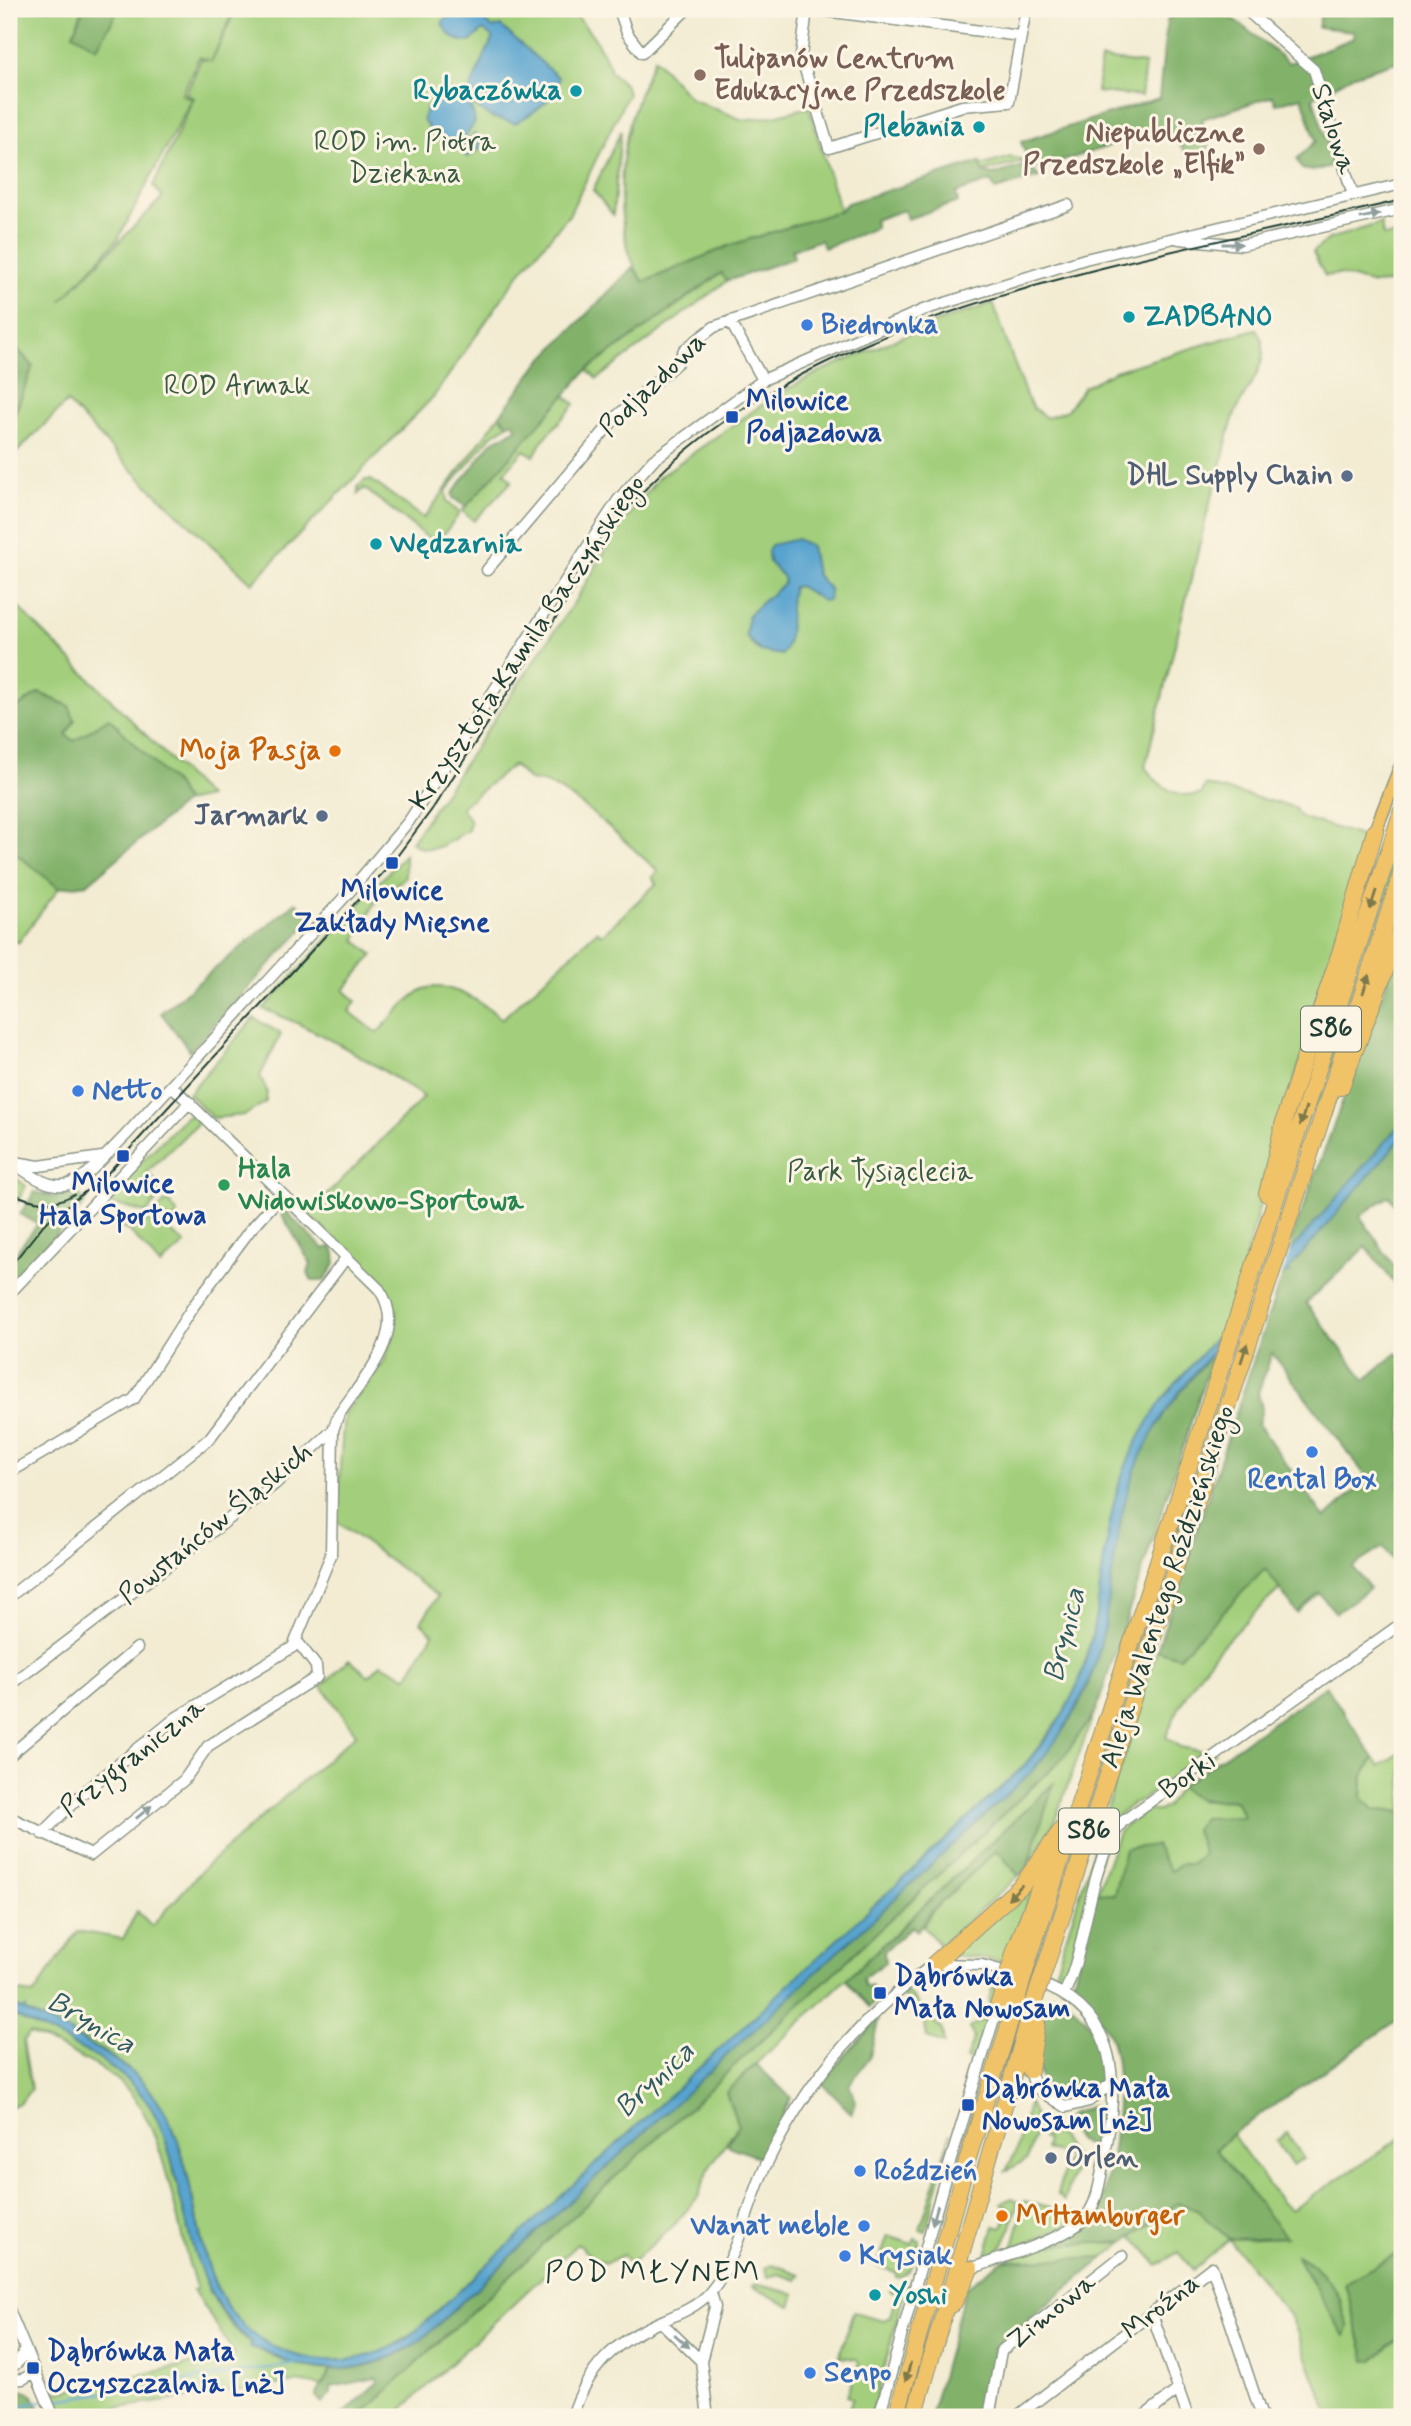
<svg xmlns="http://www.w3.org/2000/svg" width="1411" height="2426" viewBox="0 0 1411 2426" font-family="Mynerve,sans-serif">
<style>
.green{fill:#a3cf7b;stroke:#618658;stroke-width:2;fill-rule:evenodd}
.forest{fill:#82b26b;stroke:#507850;stroke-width:2;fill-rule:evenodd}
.water{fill:#56a3cf;stroke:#3a7082;stroke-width:2}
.pier{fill:#f3ecd3}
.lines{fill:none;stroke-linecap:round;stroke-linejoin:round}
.stream{stroke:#56a3cf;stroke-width:2.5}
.minor-casing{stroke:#899484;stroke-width:13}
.major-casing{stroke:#899484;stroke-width:15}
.highway-casing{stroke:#899484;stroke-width:18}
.minor{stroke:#fff;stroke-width:10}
.major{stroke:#f1c369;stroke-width:12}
.highway{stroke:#f1c369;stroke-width:16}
.tram{stroke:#1f3d34;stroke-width:2}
.highway-bridge-casing{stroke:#899484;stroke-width:18;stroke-linecap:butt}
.highway-bridge{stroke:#f1c369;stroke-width:16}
.oneway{fill:#8f9e9a}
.oneway2{fill:#7d794c}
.education-dot{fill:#8d6e63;stroke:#fcf5e5;stroke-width:2.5}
.culture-dot{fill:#0f9aa8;stroke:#fcf5e5;stroke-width:2.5}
.shop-dot{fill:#3f7fe0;stroke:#fcf5e5;stroke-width:2.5}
.transit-dot{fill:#1a4fb4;stroke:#fcf5e5;stroke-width:2.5}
.service-dot{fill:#5c6f8a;stroke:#fcf5e5;stroke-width:2.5}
.food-dot{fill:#e8710a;stroke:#fcf5e5;stroke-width:2.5}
.leisure-dot{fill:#2e9e5b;stroke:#fcf5e5;stroke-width:2.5}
.labels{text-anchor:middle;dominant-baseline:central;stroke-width:6;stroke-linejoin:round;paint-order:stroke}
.shield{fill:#fcf5e5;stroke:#617469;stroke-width:2}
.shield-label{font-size:26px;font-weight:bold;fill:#1f3d34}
.education-label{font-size:28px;font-weight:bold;fill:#785e54;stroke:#fcf5e5;text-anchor:start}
.culture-label{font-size:28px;font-weight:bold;fill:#0d838f;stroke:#fcf5e5;text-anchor:start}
.street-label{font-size:28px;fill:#1f3d34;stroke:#fcf5e5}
.park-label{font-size:28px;fill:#395a42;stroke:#fcf5e5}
.shop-label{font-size:28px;font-weight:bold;fill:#366cbe;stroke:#fcf5e5;text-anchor:start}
.transit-label{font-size:28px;font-weight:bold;fill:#164399;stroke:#fcf5e5;text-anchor:start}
.service-label{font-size:28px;font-weight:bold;fill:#4e5e75;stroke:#fcf5e5;text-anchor:end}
.food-label{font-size:28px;font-weight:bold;fill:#c56008;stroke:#fcf5e5;text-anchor:end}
.leisure-label{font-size:28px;font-weight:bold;fill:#27864d;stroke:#fcf5e5;text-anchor:start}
.water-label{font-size:30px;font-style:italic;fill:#305c62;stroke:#fcf5e5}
.neighbourhood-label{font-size:30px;letter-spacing:2px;fill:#1f3d34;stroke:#fcf5e5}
</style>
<rect width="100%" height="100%" fill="#fcf5e5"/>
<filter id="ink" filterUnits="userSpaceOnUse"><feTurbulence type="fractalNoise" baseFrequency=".0143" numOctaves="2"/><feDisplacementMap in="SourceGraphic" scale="14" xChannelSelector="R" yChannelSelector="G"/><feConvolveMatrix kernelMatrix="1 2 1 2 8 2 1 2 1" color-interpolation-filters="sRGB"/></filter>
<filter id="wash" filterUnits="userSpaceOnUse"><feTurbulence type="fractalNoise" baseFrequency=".00686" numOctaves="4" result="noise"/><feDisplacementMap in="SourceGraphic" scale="28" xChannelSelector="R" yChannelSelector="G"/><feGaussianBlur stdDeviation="1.57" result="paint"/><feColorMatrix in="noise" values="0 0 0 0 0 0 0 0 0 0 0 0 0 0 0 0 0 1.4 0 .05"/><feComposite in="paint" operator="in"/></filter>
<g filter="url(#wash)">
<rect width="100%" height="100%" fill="#f3ecd3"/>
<path class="green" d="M9,9H234L211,62L236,9H571L594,37L610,67V71L626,86L628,94L569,215L519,274L434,396L252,583L142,480L67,402L9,460V429L33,366L16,348H9ZM199,57L209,60L201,59L186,94L194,98L153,186L163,197L61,301L118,239L192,99L182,95Z
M654,58L691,99L743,120L774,116L809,107L840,211L731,245L644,282C616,244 618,181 627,135C632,109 644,83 654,58Z
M1101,59L1145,64L1141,96L1097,92Z
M621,131L613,215L593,190Z
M1011,157L1026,161L983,172L981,166Z
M1381,223L1383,236L1402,235V282L1373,284L1339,274L1325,276L1313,252L1329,239Z
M722,273L727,281L597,379L587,370Z
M993,303L1026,396L1033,408L1047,418L1067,410L1084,387L1115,371L1256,329C1262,338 1264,344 1263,354C1260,375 1246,390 1237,409C1224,437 1224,469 1211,498L1145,767C1158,786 1177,799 1202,794L1205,785L1294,807L1300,817L1364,837L1338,945L1286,1106L1238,1287L1221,1331L1165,1396L1133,1449L1113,1509L1095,1625L1080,1680L1061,1717L1023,1767L421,2328C388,2353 350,2367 307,2358C171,2328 217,2182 157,2099C121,2050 60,2029 9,2003V1989L33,1995L78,1931L123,1939L137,1911L152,1926L204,1868L356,1734L322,1686L349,1659L369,1676L381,1664L407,1677L433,1634L421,1622L438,1596L336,1521L344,1414L383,1364L392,1338L396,1311L382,1286L308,1214L424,1097C374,1063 320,1030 263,1009L405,854V877L375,903L355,940L373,955L344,990L356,1001L349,1011L377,1033C387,1023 412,993 424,989C449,980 485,1004 502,1019L597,931L602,935L656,884L652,877L658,871C634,851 560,775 530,781L513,765L461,807L470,821L468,830C448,842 432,858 411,842L577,598L617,531L659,477L773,397L819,372L937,322ZM797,539L811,547L816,574L830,590L823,601L799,586L793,587L788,603V640L777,654L755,648L746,637C745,611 763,601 782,587C788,574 775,571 769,562L768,550L774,545Z
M564,395L575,404L542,441L534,456L524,450L504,473L512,481L474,521L462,511Z
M500,415L509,424L491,436L446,491L447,502L460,513L436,544L364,488L358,494V487L365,480H371L424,518Z
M9,598L208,797L185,802L177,786L74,741L66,736L69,706L39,693L9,713Z
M1402,830V851L1318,1108L1313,1106Z
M9,848L59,888L18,943L9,936Z
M254,1018L281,1034L260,1076L267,1091L266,1102L245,1115L213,1118L188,1094Z
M191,1115L199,1122L147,1172L165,1191L146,1213L110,1203L106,1198L185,1117Z
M9,1173L26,1186L13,1210L9,1208Z
M165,1202L170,1203L177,1213L175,1221L154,1214Z
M135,1217L166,1228L185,1244L160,1265L130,1231L122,1228Z
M1189,1485L1193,1487L1134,1670L1130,1669Z
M1265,1568L1280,1589C1229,1635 1191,1672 1166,1737L1180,1747L1214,1753L1120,1813L1104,1843L1065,1980L1061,1982L1053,1979L1157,1650L1180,1656Z
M1094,1713L1054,1823L1027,1868L1053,1784L726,2092L738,2126L709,2168L698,2197L672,2227L630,2264L623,2255L606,2263L593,2258L577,2244L394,2417H359L1062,1759Z
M1402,1752V1812L1375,1810L1362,1798L1363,1776L1374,1758L1380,1766Z
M1180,1786L1201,1801L1236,1800L1244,1818L1195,1830L1203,1853L1193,1864L1170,1871L1125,1850L1114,1895L1097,1892L1119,1832L1144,1811H1159L1168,1805Z
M997,1850L1019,1876L940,1945L923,1926L932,1911Z
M1040,1871L1005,1961L952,1955Z
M956,1972L993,1977C1003,2002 982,2038 975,2062L966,2059L974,2037L969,2028L986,2018L992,1986L964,1979L934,1978L925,1985L927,1990L921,1982L931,1975Z
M907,1992L942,2030L944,2044L927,2038L925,2024L901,1994Z
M9,2013C55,2038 116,2058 147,2102C163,2124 169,2150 175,2177C200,2271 212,2362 331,2370L321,2386L297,2382L84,2413V2417H63L47,2385L50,2377L57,2392L235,2355L193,2290L197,2289C174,2230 168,2117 115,2078C91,2060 58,2047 30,2033L23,2041L31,2089L21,2102L9,2108Z
M1029,2103L1038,2123L1027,2159L1006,2171L1016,2151Z
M951,2132L926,2231L920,2229Z
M1049,2133L1060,2136L1077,2162L1064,2201L1057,2194L1068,2156L1045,2149L1047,2140L1042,2138Z
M1287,2133L1303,2158L1292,2165L1276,2141Z
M1232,2134L1281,2202L1291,2210L1402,2137V2251L1345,2283L1366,2361L1373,2360L1402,2335V2417H1330L1292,2319L1229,2239L1193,2270L1178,2252L1158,2265L1132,2235L1159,2219L1178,2203L1198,2210L1229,2239L1285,2237L1216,2150ZM1297,2256C1312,2261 1335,2284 1340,2300C1342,2310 1344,2317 1349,2327L1311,2282Z
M1012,2198L1018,2201C1012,2223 1009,2250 985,2259L994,2226L1002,2228L1009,2209L1001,2203Z
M1025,2201L1079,2214L1065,2227L1012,2249Z
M888,2236L912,2244L915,2238L920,2240C916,2255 914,2276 896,2277L895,2272L877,2266Z
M1124,2242L1105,2257L1002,2261L1040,2245Z
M771,2264L800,2274L797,2280L779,2274L767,2277L765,2268Z
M907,2282L871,2417H846L853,2398L847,2396L859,2363L857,2359L839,2357L853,2312L884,2320L890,2317L896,2294L890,2291Z
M755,2284L795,2294L791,2306C777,2300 765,2293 752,2286Z"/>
<path class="forest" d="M83,9H119L97,48L73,34Z
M1178,9H1221L1289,63L1354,38L1353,31L1318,27L1322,9H1402V60L1354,75L1313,98L1334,165L1313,171L1302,169L1297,159L1316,141L1302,97L1276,104L1273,96L1202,119L1211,156L1206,160H1191L1172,135L1158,130L1044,167L1043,172C1030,163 1026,156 1021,142L1159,98L1167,20Z
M980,162L983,172L993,175L1027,165L1039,177L995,190L991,181L956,193L958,202L907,219L904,210L874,220L876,228L824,248L820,240L792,250L794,258L727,281L721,273L587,370L466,507L453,498L452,494L492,442L517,429L514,423H506L500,415L540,362L633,267L644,282L731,245L840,211L847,203Z
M9,348H16L33,366L9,429Z
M39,693L69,706L75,720L66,735L74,741L109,718L177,786L185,802L87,884L59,888L9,848V713Z
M296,902L312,919L190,1051L161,1013Z
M1402,941V1122L1289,1253L1292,1238Z
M1402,1137V1215L1389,1196L1360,1216L1402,1278V1293L1366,1247L1306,1303L1365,1380L1397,1353L1402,1358V1479L1398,1483L1402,1489V1572L1383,1547L1352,1567L1370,1588L1336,1613L1319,1593L1297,1613L1265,1569L1179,1657L1157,1650L1281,1278ZM1272,1353L1368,1479L1325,1518L1258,1424L1262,1409L1258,1393Z
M75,1190L86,1203L9,1285V1261L38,1224L20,1214L35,1192L54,1197Z
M286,1203L291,1208L288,1214L324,1249L332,1246C340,1261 333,1269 323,1281H312L308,1273L311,1264L278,1208V1205Z
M1214,1352L1096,1711L1062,1759L359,2417H340L379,2382L376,2378L331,2387V2394L322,2403L316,2396L331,2370C368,2369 400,2358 427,2335L1038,1763C1058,1737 1077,1713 1089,1682C1112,1621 1109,1554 1127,1492C1142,1439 1177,1393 1214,1352Z
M1326,1686L1374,1758L1363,1776L1362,1798L1375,1810L1402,1812V2017L1232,2134L1216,2149L1286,2237L1229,2239L1198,2210L1178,2203L1124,2242L1040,2245C1058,2237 1085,2230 1095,2213C1115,2178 1126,2071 1109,2034C1101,2018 1083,2003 1071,1990L1097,1892L1114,1895L1125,1849L1155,1845L1170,1871L1181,1864H1193L1203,1853L1195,1830L1203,1818L1244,1817L1236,1800C1212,1800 1196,1804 1180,1786Z
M1054,1783L1027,1868L1019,1876L997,1850L932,1911L917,1931L912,1926L884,1951L885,1962L863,1978L865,1987L872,1986L873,2003L869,2007L846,1980Z
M1050,1995L1062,2003L1065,2000C1187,2098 986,2163 1050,1995Z
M879,2018L870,2056L849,2085L856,2101L852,2114L821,2082Z
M756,2064L791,2098L761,2159L727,2145L738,2126L726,2092Z
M1092,2106L1099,2109C1108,2121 1103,2138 1092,2147L1079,2141L1063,2122L1070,2114Z
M1402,2251V2335L1373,2360L1366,2361L1345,2283Z
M1296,2255C1311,2261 1335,2283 1340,2300C1343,2310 1344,2317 1349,2327L1344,2336Z
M1105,2257L995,2347L983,2417H930L966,2287L1002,2261Z
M9,2385L32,2394L44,2417H9Z"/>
<path class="water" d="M471,9L493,28L501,26L559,78C557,99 532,114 515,123L491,117L470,103V89L493,37L483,30L470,42C455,41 449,37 442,23L452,10Z
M450,91C464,97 473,106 475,122L461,144L463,147L474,134L479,138L480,149L467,157L457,145L437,139L423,120C424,107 437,93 450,91Z
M797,539L811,547L816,574L830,590L829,600L823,601L799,586L793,587C786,610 795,634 782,655L760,651L746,636L748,615L784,583L783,577L769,562L768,551L771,545Z
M1402,1122V1137L1288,1270L1290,1273L1286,1272C1231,1333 1165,1393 1135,1470C1114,1524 1114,1582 1102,1638C1091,1690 1065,1734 1030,1773L422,2339C381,2368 334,2378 286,2361C274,2357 263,2348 250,2348L252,2343C197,2299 189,2231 173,2166C166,2140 159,2115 141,2094C109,2056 52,2036 9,2013V2003L23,2010L26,2008V2012L71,2032V2035C107,2054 140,2071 162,2107C213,2190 176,2321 299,2356C337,2366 374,2358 407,2339L1023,1767C1046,1740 1068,1712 1080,1678C1102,1617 1100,1552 1117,1490C1127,1456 1145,1425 1165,1396Z"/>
<path class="pier" d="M1292,1244L1278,1287L1211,1360L1224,1323Z"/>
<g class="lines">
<path class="stream" d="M50,2401L296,2364
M9,2408L43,2401"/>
</g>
</g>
<g filter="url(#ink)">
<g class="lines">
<g class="minor-casing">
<path id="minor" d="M619,9L627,33L642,53L687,9
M807,9L801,56L829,148L962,106L1009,102L1026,9
M809,9L1020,36
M1245,9L1314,70L1353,195
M1179,239L1242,245L1402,209
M730,321L763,380
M487,570L618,415L678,362L684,350L714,327L1068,205
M9,1159C68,1207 78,1183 125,1136L350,891L409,821L618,500L653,460L763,380L923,310L1085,259L1402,184
M15,1162L39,1166L102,1157
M9,1294L190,1102
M9,1473L134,1399L192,1308L250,1230L281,1196
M9,1597L209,1439L346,1258
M9,1686L275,1484L333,1430L338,1416C362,1379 410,1333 379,1289L172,1086
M9,1756L137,1648
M9,1817L91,1855L184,1780L208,1746L317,1677L316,1666L297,1641
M42,1834L83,1793L177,1717L293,1647L331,1555L333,1430
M1064,1994C1090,1940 1085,1870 1123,1821L1402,1623
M1030,2070L1035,2087L1066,2107L1089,2101L1113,2082
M970,2269C997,2259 1065,2239 1083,2220C1098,2205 1100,2180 1104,2160C1119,2083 1122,2012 1036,1982
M9,2310L54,2417
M1152,2314L1188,2417
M661,2322L701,2361
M9,2370L19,2361L25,2349
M9,2380L23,2379L35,2372
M572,2417C587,2368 615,2341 662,2321C679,2314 699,2306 711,2291C738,2259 748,2203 766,2165C805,2083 860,2017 934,1964L982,1965L1014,1974
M708,2417L701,2361L715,2307L711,2292
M879,2417L944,2182L997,2009
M989,2417L1001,2351L1122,2256
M1016,2417L1212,2267L1262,2417
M1143,2417L1179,2389"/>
</g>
<g class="major-casing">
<path id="major" d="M1375,831L1402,763"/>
</g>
<g class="highway-casing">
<path id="highway" d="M1341,1087L1402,926
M1267,1194L1286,1113L1341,950L1375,831
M1015,1951L1051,1858
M1030,1955L1402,811
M1048,1959L1402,872
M934,1964L1022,1885L1065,1825
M997,2009L1002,1995
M1030,2070L1037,2021
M953,2304L970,2269
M896,2417L965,2168L1017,1999
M914,2417L1033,2005"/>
</g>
<use href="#minor" class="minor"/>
<use href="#major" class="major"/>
<use href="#highway" class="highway"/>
<path class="tram" d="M9,1192C31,1202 52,1208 74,1194
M9,1268L44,1224L105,1176L392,863L433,808L620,519C779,309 1160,258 1402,200"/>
<g class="highway-bridge-casing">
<path id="highway-bridge" d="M1002,1995L1015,1951
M1017,1999L1030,1955
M1033,2005L1048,1959"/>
</g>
<use href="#highway-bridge" class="highway-bridge"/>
</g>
<defs><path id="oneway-solid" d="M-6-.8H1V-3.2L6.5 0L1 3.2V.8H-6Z" transform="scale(1.75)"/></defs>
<g class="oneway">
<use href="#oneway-solid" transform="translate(1370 216) rotate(-12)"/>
<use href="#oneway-solid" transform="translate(1232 244)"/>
<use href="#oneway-solid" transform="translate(144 1812) rotate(-39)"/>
<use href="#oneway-solid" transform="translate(935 2215) rotate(106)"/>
<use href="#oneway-solid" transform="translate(682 2341) rotate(42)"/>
</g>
<g class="oneway2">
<use href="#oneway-solid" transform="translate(1373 900) rotate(108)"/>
<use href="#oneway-solid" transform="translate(1366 984) rotate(-72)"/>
<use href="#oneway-solid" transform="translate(1303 1116) rotate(108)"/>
<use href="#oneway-solid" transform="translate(1244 1353) rotate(-72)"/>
<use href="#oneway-solid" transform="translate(1015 1892) rotate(135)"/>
<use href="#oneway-solid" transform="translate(908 2372) rotate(105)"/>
</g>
</g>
<g class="education-dot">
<circle cx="700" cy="75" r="7"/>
<circle cx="1259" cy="149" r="7"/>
</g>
<g class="culture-dot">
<circle cx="576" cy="91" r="7"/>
<circle cx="979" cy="127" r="7"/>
<circle cx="1129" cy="317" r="7"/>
<circle cx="376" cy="544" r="7"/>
<circle cx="875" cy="2295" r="7"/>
</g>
<g class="shop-dot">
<circle cx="807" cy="325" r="7"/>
<circle cx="78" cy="1091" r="7"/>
<circle cx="1312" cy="1452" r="7"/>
<circle cx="860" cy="2171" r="7"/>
<circle cx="864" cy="2226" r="7"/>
<circle cx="845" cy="2256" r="7"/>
<circle cx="810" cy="2373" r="7"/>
</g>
<g class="transit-dot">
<rect x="725" y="410" width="14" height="14" rx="3.5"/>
<rect x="385" y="856" width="14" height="14" rx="3.5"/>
<rect x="116" y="1149" width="14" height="14" rx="3.5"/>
<rect x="873" y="1986" width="14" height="14" rx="3.5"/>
<rect x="961" y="2098" width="14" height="14" rx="3.5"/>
<rect x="26" y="2361" width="14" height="14" rx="3.5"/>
</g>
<g class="service-dot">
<circle cx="1347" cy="476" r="7"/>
<circle cx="322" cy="816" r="7"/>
<circle cx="1051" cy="2158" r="7"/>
</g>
<g class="food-dot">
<circle cx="335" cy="751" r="7"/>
<circle cx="1002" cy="2216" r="7"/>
</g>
<circle class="leisure-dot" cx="224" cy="1185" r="7"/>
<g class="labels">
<g class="shield">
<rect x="1301" y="1006.5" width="60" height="45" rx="5"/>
<rect x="1059" y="1808.5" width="60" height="45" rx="5"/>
</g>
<g class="shield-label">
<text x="1331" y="1029">S86</text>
<text x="1089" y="1831">S86</text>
</g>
<g class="education-label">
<text x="714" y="59">Tulipanów Centrum<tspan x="714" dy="32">Edukacyjne Przedszkole</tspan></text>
<text x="1245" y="133" text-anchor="end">Niepubliczne<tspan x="1245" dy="32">Przedszkole „Elfik”</tspan></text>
</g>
<g class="culture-label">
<text x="562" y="91" text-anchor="end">Rybaczówka</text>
<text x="965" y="127" text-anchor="end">Plebania</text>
<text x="1143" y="317">ZADBANO</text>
<text x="390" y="544">Wędzarnia</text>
<text x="889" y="2295">Yoshi</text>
</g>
<g class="street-label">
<text transform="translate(1333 129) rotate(72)">Stalowa</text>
<text transform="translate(653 385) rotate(-44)">Podjazdowa</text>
<text transform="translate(528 643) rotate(-56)">Krzysztofa Kamila Baczyńskiego</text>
<text transform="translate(216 1524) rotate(-39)">Powstańców Śląskich</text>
<text transform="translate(1168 1587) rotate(-72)">Aleja Walentego Roździeńskiego</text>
<text transform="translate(133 1758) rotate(-38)">Przygraniczna</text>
<text transform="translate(1188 1776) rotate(-35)">Borki</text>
<text transform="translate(1161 2307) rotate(-38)">Mroźna</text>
<text transform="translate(1052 2312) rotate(-39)">Zimowa</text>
</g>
<g class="park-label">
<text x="405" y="142">ROD im. Piotra<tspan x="405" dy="32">Dziekana</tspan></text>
<text x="237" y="386">ROD Armak</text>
<text x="880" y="1172">Park Tysiąclecia</text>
</g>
<g class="shop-label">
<text x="821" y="325">Biedronka</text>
<text x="92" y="1091">Netto</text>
<text x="1312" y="1480" text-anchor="middle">Rental Box</text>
<text x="874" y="2171">Roździeń</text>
<text x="850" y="2226" text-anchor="end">Wanat meble</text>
<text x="859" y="2256">Krysiak</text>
<text x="824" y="2373">Senpo</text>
</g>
<g class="transit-label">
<text x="746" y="401">Milowice<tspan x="746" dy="32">Podjazdowa</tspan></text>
<text x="392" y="891" text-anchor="middle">Milowice<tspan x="392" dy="32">Zakłady Mięsne</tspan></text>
<text x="123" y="1184" text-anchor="middle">Milowice<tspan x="123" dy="32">Hala Sportowa</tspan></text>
<text x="894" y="1977">Dąbrówka<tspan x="894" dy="32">Mała Nowosam</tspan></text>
<text x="982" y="2089">Dąbrówka Mała<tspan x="982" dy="32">Nowosam [nż]</tspan></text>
<text x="47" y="2352">Dąbrówka Mała<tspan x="47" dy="32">Oczyszczalnia [nż]</tspan></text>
</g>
<g class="service-label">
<text x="1333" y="476">DHL Supply Chain</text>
<text x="308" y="816">Jarmark</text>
<text x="1065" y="2158" text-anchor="start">Orlen</text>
</g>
<g class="food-label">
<text x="321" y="751">Moja Pasja</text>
<text x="1016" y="2216" text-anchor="start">MrHamburger</text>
</g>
<g class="leisure-label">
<text x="238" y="1169">Hala<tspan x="238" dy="32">Widowiskowo-Sportowa</tspan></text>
</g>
<g class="water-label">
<text transform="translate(1065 1635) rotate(-76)">Brynica</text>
<text transform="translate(91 2023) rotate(30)">Brynica</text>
<text transform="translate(655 2080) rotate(-43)">Brynica</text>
</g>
<g class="neighbourhood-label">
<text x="653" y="2272">POD MŁYNEM</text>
</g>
</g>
<rect width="1411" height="2426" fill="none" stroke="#fcf5e5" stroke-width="35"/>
</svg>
